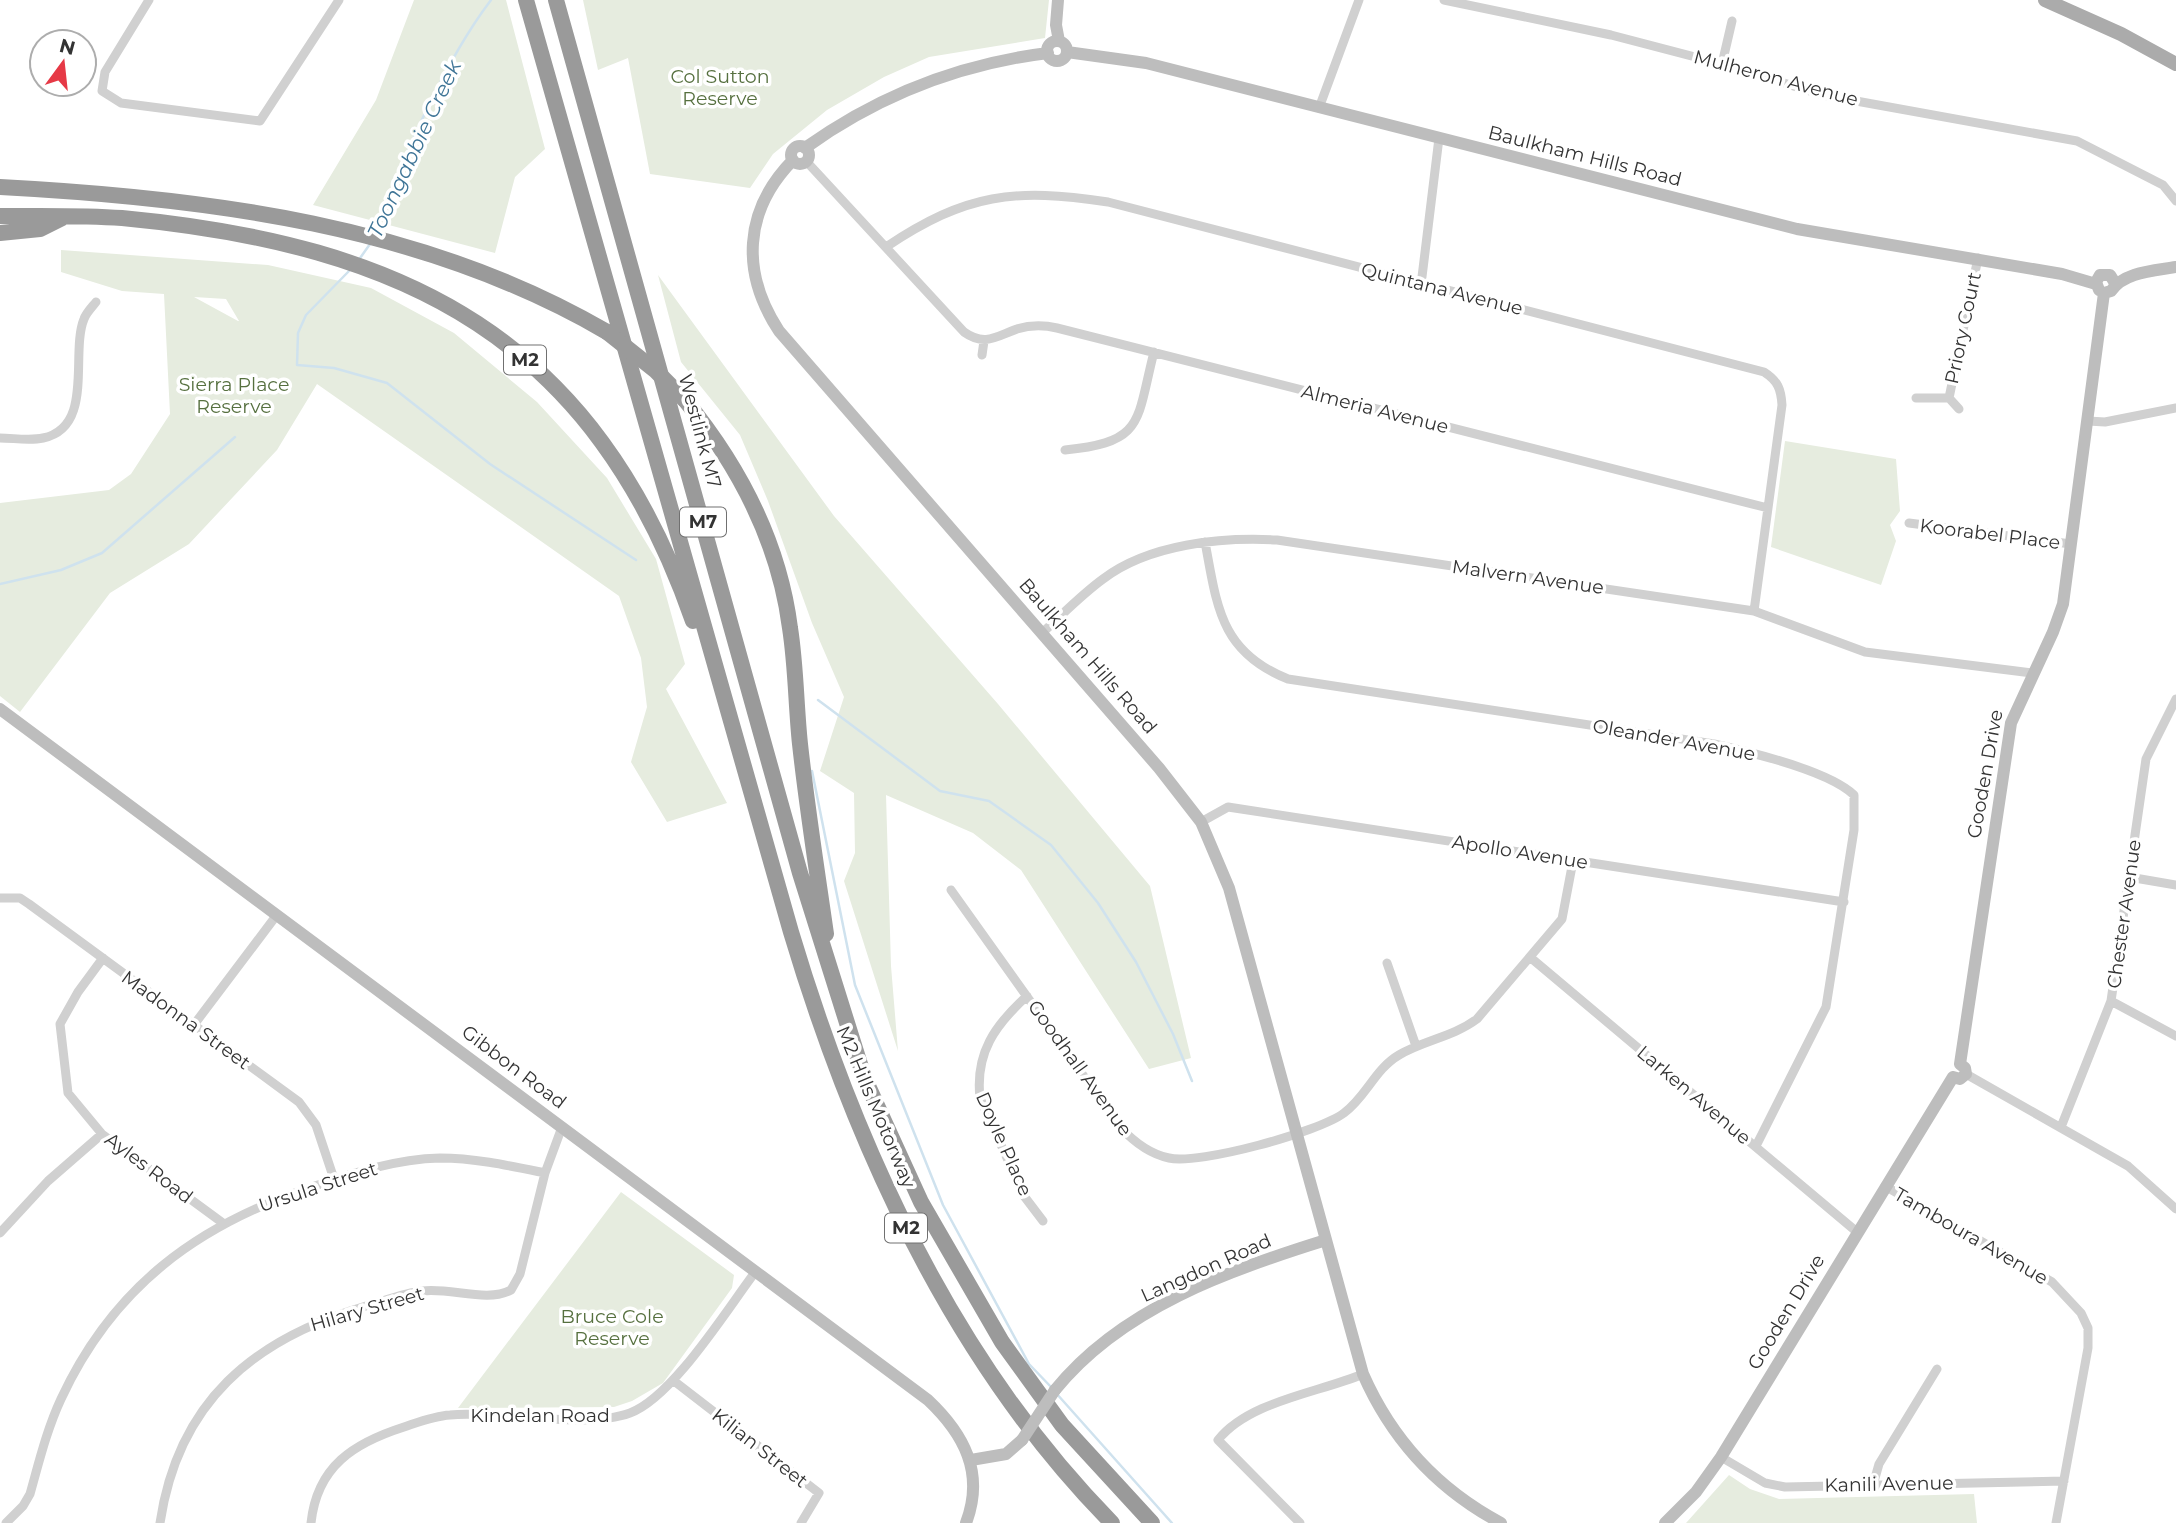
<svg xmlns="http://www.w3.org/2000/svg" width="2176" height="1523" viewBox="0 0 2176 1523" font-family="Montserrat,sans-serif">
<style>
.green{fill:#e6ecdf;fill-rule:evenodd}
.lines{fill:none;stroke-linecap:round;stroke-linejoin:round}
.stream{stroke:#cfe2ee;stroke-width:2.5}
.street{stroke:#d0d0d0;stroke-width:9}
.secondary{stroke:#bdbdbd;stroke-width:12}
.primary{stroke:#ababab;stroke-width:14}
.highway{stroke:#9a9a9a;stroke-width:16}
.secondary-bridge{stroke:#bdbdbd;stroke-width:12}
.highway-bridge{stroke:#9a9a9a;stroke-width:16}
.labels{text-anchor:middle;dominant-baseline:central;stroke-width:7;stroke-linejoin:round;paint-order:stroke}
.shield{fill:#fff;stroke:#707070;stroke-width:2}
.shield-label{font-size:18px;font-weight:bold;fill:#333}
.park-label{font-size:19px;fill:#56703f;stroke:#fff}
.street-label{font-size:19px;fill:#333;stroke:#fff}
.water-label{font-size:21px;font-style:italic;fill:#3f7597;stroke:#fff}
</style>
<rect width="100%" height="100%" fill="#fff"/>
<path class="green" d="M414,0H506L545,149L515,177L495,253L313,205L376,100Z
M583,0H1049L1045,38L929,57L884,77L827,110L773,154L750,188L650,174L628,58L598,70Z
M61,250L268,265L371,288L454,333L537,402L607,478L656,559L685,664L666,689L727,803L667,822L631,762L647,707L641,658L619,596L317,384L277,450L189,544L110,593L20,712L0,696V503L109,490L131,474L170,414L164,294L122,291L61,272ZM194,297L226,299L239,321H238Z
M658,275L834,516L998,704L1150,886L1191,1058L1149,1069L1021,870L973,833L886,795L891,966L898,1051L844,881L855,853L854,793L820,771L844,697L812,623L768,501L740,435L681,362Z
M1785,441L1896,459L1900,511L1890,525L1896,541L1881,585L1771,547Z
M621,1192L734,1275L732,1288L663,1383L632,1401L614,1407L458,1408Z
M1729,1475L1750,1489L1779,1499L1974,1494L1977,1523H1686Z"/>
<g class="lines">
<path class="stream" d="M375,231C404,157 443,63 491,0
M358,261L370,244
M349,271L306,315L298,333L297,365L334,368L387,383L490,464L636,560
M0,584L61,570L102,553L235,437
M818,700L940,791L989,801L1051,845L1098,903L1136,962L1173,1034L1192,1081
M812,771L855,985L943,1205L1029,1364L1052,1388
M1056,1393L1172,1523"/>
<path class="street" d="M149,0L105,72L102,91L121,103L260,121L339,0
M1444,0L1611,35L1722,64L1823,95L2077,141L2163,185L2176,201
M1722,64L1732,21
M1319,108L1359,0
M806,161L964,332C985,347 997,336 1017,329C1030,325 1044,325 1057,328L1768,508
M886,247C967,193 1014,188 1108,202L1764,372C1778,381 1781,389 1782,405L1754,611
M1421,285L1439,138
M982,355L984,341
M1916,398H1949
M1959,409L1949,398L1978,258
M2088,421L2105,422L2176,408
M0,438C13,438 30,441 43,438C95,427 70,353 84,319C86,313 92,307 96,302
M1065,450C1145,442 1136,422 1154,352
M1909,523L2071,544
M1205,542C1217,606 1220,652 1288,679L1714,744C1750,752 1829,771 1854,795V830L1826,1007L1756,1146
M1042,633C1062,615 1081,595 1103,579C1149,544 1221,537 1277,540L1754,611L1865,652L2032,673
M1201,822L1228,807L1844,902
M2129,877L2176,885
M951,890L1120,1127C1134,1142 1149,1154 1169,1158C1199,1165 1319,1132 1344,1113C1366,1097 1375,1069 1399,1055C1424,1040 1453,1037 1477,1019L1562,919L1573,861
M0,898H20L29,904L299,1102L316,1125L334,1179
M103,958L78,992L60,1024L68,1093L102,1134L223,1223
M1531,958L1857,1232
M1387,963L1416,1046
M1027,996C995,1025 975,1053 980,1098L1024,1196L1043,1221
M2111,1001L2176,1036
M193,1026L276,916
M1966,1074L2128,1166L2176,1209
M2061,1127L2111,1001L2146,759L2176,699
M1885,1186L2052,1282L2081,1313L2088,1328V1348L2056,1523
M0,1233L48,1181L102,1134
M674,1381L819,1493L801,1523
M1721,1457L1765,1483L1785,1487L2064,1481
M1873,1485L1879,1464L1937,1369
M6,1523L23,1506L30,1494C39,1462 47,1429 61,1399C113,1287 197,1225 312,1187C353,1173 396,1159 440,1158C475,1158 511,1166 545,1173
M160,1523C178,1402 253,1339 366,1306C384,1301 404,1293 422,1291C450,1287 487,1303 511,1290L520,1274L545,1173L562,1127
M311,1523C317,1466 354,1443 404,1427C419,1422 434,1416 450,1415C501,1410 584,1430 630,1413C673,1397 727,1309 756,1271
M1300,1523L1218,1440C1249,1401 1318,1393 1363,1374"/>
<path class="secondary" d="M1058,0L1056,25L1059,41
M1047 51a10 10 0 1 1 20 0a10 10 0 1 1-20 0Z
M1067,52L1146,63L1797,229L2062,274L2096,284
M791 155a9 9 0 1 1 18 0a9 9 0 1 1-18 0Z
M805,148C879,95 958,64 1048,53
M793,160C743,211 741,273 779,331L1159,768L1201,822L1229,888L1363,1374C1392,1440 1437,1489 1501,1523
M2099,290L2096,282L2100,275H2110L2115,283
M2104,293L2111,291C2124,272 2153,271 2176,267
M0,709L928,1400C964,1434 985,1473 966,1523
M1960,1064L2011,723L2053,632L2063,604L2104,293
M1953,1077L1960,1079L1966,1074L1965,1068L1960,1064
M1055,1390C1121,1308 1229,1270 1326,1240
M971,1460L1006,1454L1022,1440
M1665,1523L1696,1492L1721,1457L1953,1077"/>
<path class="primary" d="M2045,0L2121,34L2176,64"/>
<path class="highway" d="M526,0L791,932C855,1146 953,1362 1112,1523
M556,0L800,873L864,1077L921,1202L1002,1342L1062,1425L1152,1523
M0,187C208,198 424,225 607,332
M0,216C40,216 82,215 122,218C407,245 594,338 693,621
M0,233L40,229L62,218
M685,400C739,466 779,542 790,628C796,666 796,706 800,744C807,808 817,871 826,934"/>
<path class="secondary-bridge" d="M1022,1440L1055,1390"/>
<path class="highway-bridge" d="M607,332L656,371L685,400"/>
</g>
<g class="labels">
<g class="shield">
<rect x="504" y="345.5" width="42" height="29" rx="5"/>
<rect x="680" y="507.5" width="46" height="29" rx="5"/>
<rect x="885" y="1213.5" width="42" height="29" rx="5"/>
</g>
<g class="shield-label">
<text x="525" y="360">M2</text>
<text x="703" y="522">M7</text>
<text x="906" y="1228">M2</text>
</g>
<g class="park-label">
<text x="720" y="76">Col Sutton<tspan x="720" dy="22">Reserve</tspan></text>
<text x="234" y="384">Sierra Place<tspan x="234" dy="22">Reserve</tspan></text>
<text x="612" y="1316">Bruce Cole<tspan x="612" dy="22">Reserve</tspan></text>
</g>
<g class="street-label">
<text transform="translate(1776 78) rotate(15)">Mulheron Avenue</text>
<text transform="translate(1585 156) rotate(14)">Baulkham Hills Road</text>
<text transform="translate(1442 289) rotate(14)">Quintana Avenue</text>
<text transform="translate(1963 328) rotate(-78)">Priory Court</text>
<text transform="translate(1375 409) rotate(14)">Almeria Avenue</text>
<text transform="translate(700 431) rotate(75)">Westlink M7</text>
<text transform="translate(1990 534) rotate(7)">Koorabel Place</text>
<text transform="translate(1528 577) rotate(8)">Malvern Avenue</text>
<text transform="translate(1088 656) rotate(49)">Baulkham Hills Road</text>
<text transform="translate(1674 740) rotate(10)">Oleander Avenue</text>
<text transform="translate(1985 774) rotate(-80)">Gooden Drive</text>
<text transform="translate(1520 852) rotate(9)">Apollo Avenue</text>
<text transform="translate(2124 914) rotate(-82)">Chester Avenue</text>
<text transform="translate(186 1020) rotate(36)">Madonna Street</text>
<text transform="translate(514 1067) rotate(37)">Gibbon Road</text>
<text transform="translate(1080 1068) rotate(54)">Goodhall Avenue</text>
<text transform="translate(1694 1095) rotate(40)">Larken Avenue</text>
<text transform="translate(876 1107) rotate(67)">M2 Hills Motorway</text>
<text transform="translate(1004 1144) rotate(66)">Doyle Place</text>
<text transform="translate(149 1168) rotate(37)">Ayles Road</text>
<text transform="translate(318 1187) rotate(-18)">Ursula Street</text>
<text transform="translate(1971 1236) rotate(30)">Tamboura Avenue</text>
<text transform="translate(1206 1268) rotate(-24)">Langdon Road</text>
<text transform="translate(367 1309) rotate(-16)">Hilary Street</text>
<text transform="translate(1786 1312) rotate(-59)">Gooden Drive</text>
<text x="540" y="1415">Kindelan Road</text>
<text transform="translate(760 1448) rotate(38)">Kilian Street</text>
<text transform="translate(1889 1484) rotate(-1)">Kanili Avenue</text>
</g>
<g class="water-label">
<text transform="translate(414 149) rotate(-65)">Toongabbie Creek</text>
</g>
</g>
<g transform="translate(63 63) rotate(15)"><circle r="33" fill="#ffffff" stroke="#adadad" stroke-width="2"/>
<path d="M0-5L12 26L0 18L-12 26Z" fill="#e63946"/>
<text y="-10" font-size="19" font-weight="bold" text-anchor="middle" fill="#333333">N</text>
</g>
</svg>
